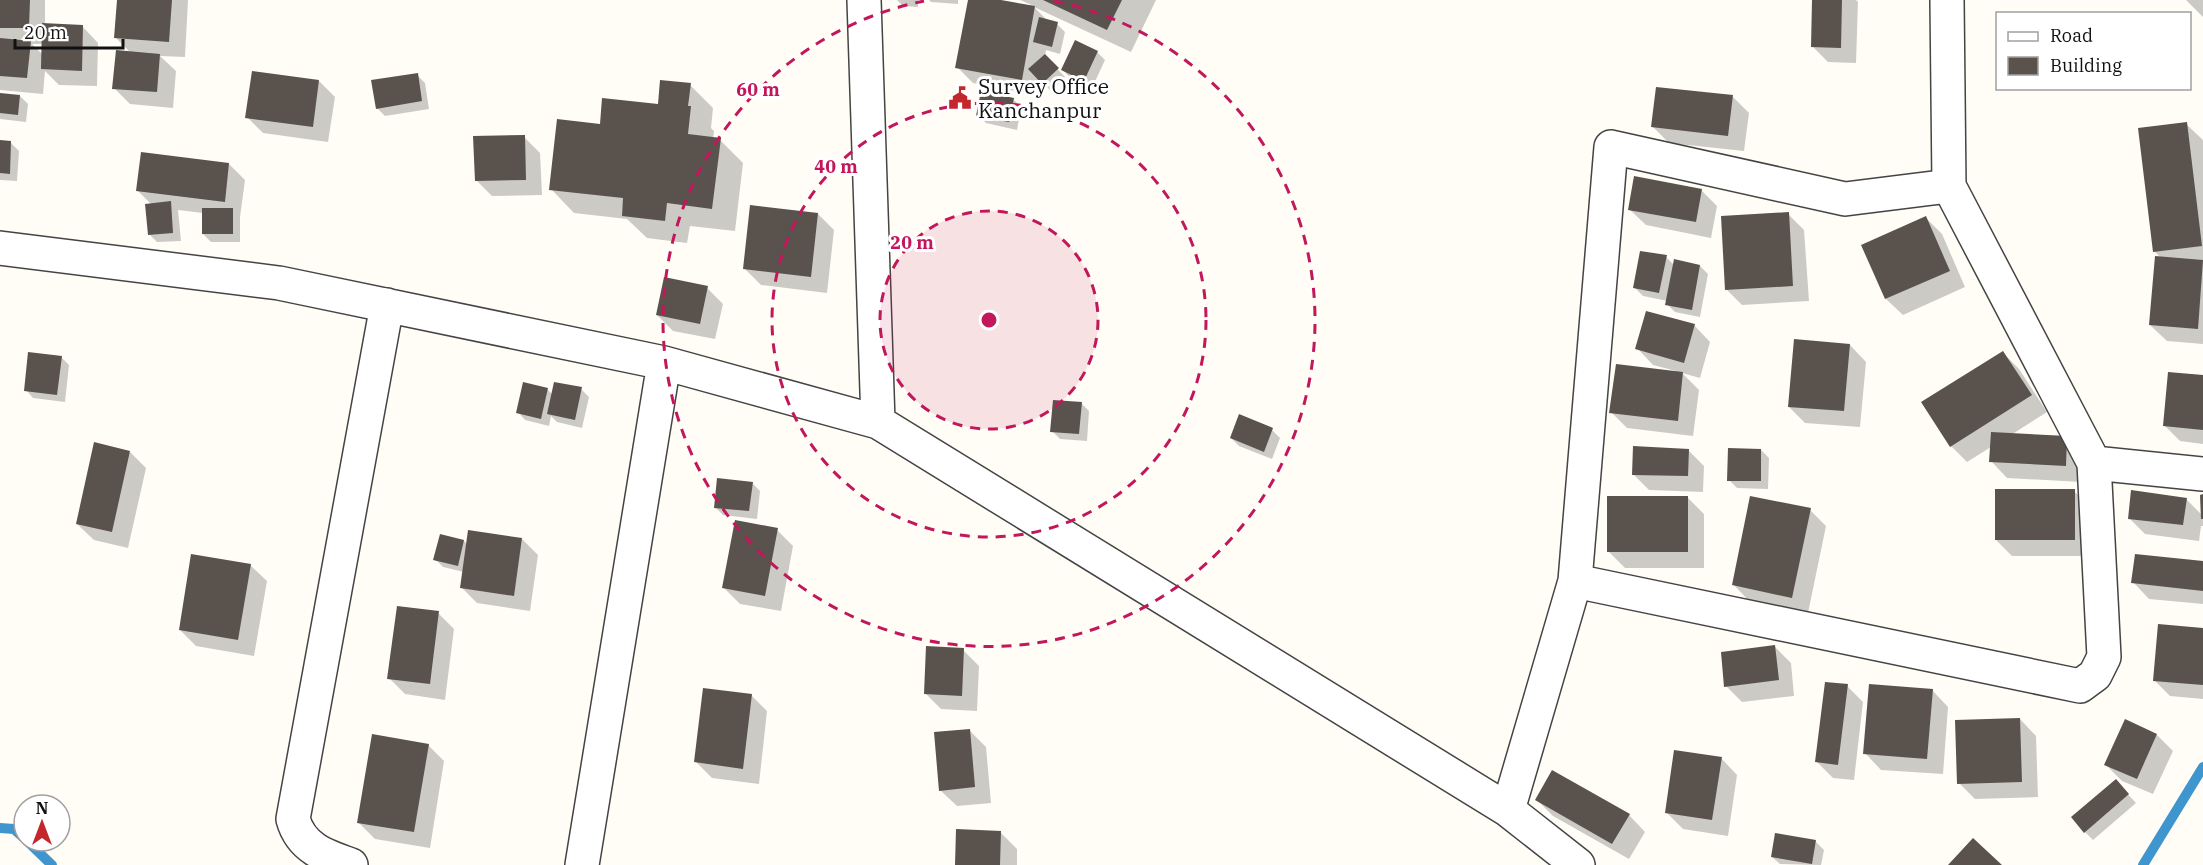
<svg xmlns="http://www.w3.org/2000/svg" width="2203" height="865" viewBox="0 0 2203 865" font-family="'IBM Plex Serif',serif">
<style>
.shadow{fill:#0003;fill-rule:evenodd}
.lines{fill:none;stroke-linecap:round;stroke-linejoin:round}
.stream{stroke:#3f96cf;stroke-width:10}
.building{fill:#5a524d}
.minor-casing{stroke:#444;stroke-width:36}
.minor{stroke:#fff;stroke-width:33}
.ring{fill:none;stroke:#c2185b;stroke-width:3;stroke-dasharray:10 8}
.labels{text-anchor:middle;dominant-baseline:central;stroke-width:6;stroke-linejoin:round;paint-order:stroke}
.poi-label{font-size:21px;fill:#111;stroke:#fff;text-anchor:start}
.centre{fill:#c2185b;stroke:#fff;stroke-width:3}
.ring-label{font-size:18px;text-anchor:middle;font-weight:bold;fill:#c2185b;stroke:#fff;stroke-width:6;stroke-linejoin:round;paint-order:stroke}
</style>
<rect width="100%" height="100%" fill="#fffdf5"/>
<path class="shadow" d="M0,0H45V25L82,26L98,43L97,86L59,85L45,71L43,94L0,90ZM32,44H43V55Z
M119,0H188L185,57L160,56L176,71L173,108L130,104L114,88L131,53L116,38Z
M897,0H918V7L903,6Z
M929,0H958V4L931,2Z
M970,0H993L1034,6L1020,0H1156L1131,52L1034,7L1048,21L1057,24L1065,32L1060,54L1046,50L1045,56L1065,77L1051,91L1040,80L1037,95L973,83L957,67Z
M1813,0H1856L1858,2L1856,63L1828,62L1812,46Z
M2203,0V17L2186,0Z
M1097,52L1105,60L1092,88L1070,78L1063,70Z
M417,75L425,83L429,109L385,116L377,108Z
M319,81L335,97L328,142L263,133L247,117Z
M690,85L713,108L711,128L714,131L713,139L720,140L743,163L735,231L690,226L687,243L647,238L627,219L574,213L551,189L601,126L659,105Z
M0,94L20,96L28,104L26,122L0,119Z
M1733,97L1749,113L1744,151L1669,143L1653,127Z
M1013,99L1021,107L1017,130L986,123L978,115Z
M2186,124L2203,140V344L2167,341L2150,325L2161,258L2155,252Z
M524,137L540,153L542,195L492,196L476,180Z
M0,142L11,143L19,151L17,181L0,180Z
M229,164L245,180L240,217V242H211L203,234V213L178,210L181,241L157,242L149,234L152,205L138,191Z
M1701,190L1717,206L1711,238L1646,225L1629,209Z
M818,214L834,230L827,293L761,285L745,269Z
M1788,214L1804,230L1809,301L1742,305L1726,289Z
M1926,218L1942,234L1965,287L1903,315L1886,299L1863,245Z
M1666,257L1674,265L1700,266L1708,274L1700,317L1675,312L1667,304L1668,301L1643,296L1635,288Z
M707,288L723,304L715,339L673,331L657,315Z
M1694,325L1710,342L1700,378L1682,373L1699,390L1693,436L1627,428L1611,412L1676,371L1653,365L1637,348Z
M1850,345L1866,362L1860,427L1805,423L1789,407Z
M2003,353L2019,369L2047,412L2011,435L2067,438L2083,454L2081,482L2007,478L1991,461V447L1967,462L1951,446Z
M61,357L69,365L65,402L33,398L26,390Z
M2203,377V444L2180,441L2164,425Z
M547,389L553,395L581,389L589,397L582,428L557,422L551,416L549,426L525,420L518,412Z
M1081,403L1089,411L1087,441L1060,439L1052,431Z
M1272,430L1280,438L1272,459L1239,446L1231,438Z
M1688,450L1704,466L1703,492L1649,490L1633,474Z
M1761,450L1769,458L1768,489L1737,488L1729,480Z
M130,452L146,468L128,548L94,540L77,524Z
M752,483L760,491L757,519L723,515L715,507Z
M2074,491L2090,507V556H2012L1996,540Z
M2203,496V532V526H2201L2199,541L2145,534L2129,518L2186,499L2202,515Z
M1688,498L1704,514V568H1625L1609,552Z
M1810,510L1826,526L1808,613L1749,601L1733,584Z
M777,530L793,546L781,611L740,604L723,587Z
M522,539L538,555L530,611L477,603L461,587L464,572L443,567L435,559L464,541L468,545Z
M2203,562V604L2149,599L2133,582Z
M250,565L267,581L254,656L196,646L180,630Z
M438,613L454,629L445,700L405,694L389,678Z
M2203,629V699L2170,696L2154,680Z
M1775,647L1791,663L1794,696L1742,702L1726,686Z
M963,650L979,666L977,711L941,709L925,693Z
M1847,686L1863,702L1854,780L1833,778L1817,762Z
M1932,690L1948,707L1943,774L1881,770L1865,753Z
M751,695L767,711L759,784L712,778L696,762Z
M2020,719L2036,736L2038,797L1975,799L1959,783Z
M970,731L986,747L991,803L957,806L940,790Z
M2157,735L2173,751L2153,794L2122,781L2106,765Z
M428,745L444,761L430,848L375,839L359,823Z
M1721,758L1737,775L1728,836L1683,829L1667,813Z
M2123,789L2136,803L2093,840L2085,832Z
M1537,800L1629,815L1645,832L1629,859L1553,816Z
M1001,833L1017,849V865H956Z
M1816,842L1824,850L1821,865L1780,864L1772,857Z"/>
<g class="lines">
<path class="stream" d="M0,828L14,829L24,838
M27,841L52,865
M2143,865L2203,767"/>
</g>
<path class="building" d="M0,0H30L29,28H0Z
M117,0H172L169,42L114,38Z
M968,0H1001L1035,6L1022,80L955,68Z
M1043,0H1122L1107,30Z
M1812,0H1842L1841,48L1811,47Z
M1039,17L1058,22L1052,47L1033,42Z
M42,23L83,25L82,71L41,69Z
M0,38L31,41L27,78L0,76Z
M1075,40L1098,51L1084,81L1061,70Z
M116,50L160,54L157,92L112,89Z
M1045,54L1059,68L1042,84L1028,69Z
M252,71L319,80L313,127L245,118Z
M418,73L422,101L376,109L371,80Z
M660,80L691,83L688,106H691L688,134L721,138L712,209L667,203L665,221L622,216L623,198L549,190L557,119L600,124L602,98L658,104Z
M1656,87L1733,95L1728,136L1651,127Z
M981,91L1014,98L1009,122L976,116Z
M0,93L20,95L18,115L0,113Z
M2187,122L2202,246L2153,252L2138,128Z
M525,135L526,180L475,181L473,136Z
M0,140L11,141L10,174L0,173Z
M141,152L229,163L225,202L136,191Z
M1634,176L1702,189L1696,222L1628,210Z
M171,201L173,233L148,235L145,204Z
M750,205L818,213L811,277L743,269Z
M202,208H233V234H202Z
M1789,212L1793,286L1725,290L1721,216Z
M1926,216L1950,271L1885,299L1861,245Z
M1640,251L1667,255L1659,293L1633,288Z
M2155,256L2203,260L2198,329L2149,325Z
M1674,259L1700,265L1692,310L1665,305Z
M664,277L708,286L700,324L656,315Z
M1646,311L1695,324L1684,363L1635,349Z
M1794,339L1850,344L1844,411L1788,407Z
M2003,351L2032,395L1950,447L1921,402Z
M28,352L62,356L57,395L24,391Z
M1616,364L1683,372L1678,421L1609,413Z
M2168,372L2203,375V430L2163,426Z
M523,382L548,388L541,419L516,413Z
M554,382L582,387L575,420L547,414Z
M1053,400L1082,402L1079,434L1050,432Z
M1239,414L1273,428L1264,452L1230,438Z
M1991,432L2067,436L2066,466L1989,462Z
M94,442L130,451L112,532L76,524Z
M1633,446L1689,449L1688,476L1632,475Z
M1728,448L1761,449V481H1727Z
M717,478L753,482L749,511L714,508Z
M1995,489H2075V540H1995Z
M2131,490L2187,498L2183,525L2128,519Z
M2203,494V519H2201L2200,495Z
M1607,496H1688V552H1607Z
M1750,496L1811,508L1792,598L1732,585Z
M735,520L778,528L765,596L722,588Z
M468,530L522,538L514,596L460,588Z
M440,534L464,540L458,566L433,560Z
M191,554L251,564L238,640L179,630Z
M2135,554L2203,561V591L2131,583Z
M397,606L439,611L430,684L387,679Z
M2158,624L2203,628V685L2153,681Z
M1775,645L1779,680L1724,687L1721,652Z
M926,646L964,648L962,696L924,694Z
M1825,682L1848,684L1838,765L1815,762Z
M1869,684L1933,689L1927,759L1863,754Z
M703,688L752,694L743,769L694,762Z
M2020,718L2022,782L1957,784L1955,720Z
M2125,719L2157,734L2137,779L2104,765Z
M970,729L975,787L939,791L934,732Z
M372,734L429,744L414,832L357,823Z
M1674,750L1722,757L1712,820L1665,813Z
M1552,770L1630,814L1612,844L1535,800Z
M2116,779L2129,794L2084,833L2071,817Z
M956,829L1001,831L1000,865H955Z
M1775,833L1816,840L1812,864L1771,857Z
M1973,838L2002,865H1948Z"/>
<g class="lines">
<g class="minor-casing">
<path id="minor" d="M864,0L878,422
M1949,186L2094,463L2203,474
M0,248L279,283L664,363L878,422L1508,810L1578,865
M1575,581L2080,686L2095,675L2104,657L2094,463
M1508,810L1575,581L1611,147L1845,199L1949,186L1947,0
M351,865C325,856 301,848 293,819L387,305
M582,865L664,363"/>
</g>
<use href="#minor" class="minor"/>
</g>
<circle cx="989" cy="320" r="109" fill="#c2185b" fill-opacity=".12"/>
<g class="ring">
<circle cx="989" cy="320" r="109"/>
<circle cx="989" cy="320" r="217"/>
<path d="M1054 1A326 326 0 1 1 924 1"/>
</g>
<defs>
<g id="civic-bare" transform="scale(1.8)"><path d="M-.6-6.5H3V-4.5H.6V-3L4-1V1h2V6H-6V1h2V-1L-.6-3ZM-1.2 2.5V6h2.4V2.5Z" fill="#c4262e" stroke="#fff" stroke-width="2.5" paint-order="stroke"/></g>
</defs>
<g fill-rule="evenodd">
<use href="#civic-bare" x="960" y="98"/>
</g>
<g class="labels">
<g class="poi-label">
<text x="978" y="86">Survey Office<tspan x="978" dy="24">Kanchanpur</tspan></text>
</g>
</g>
<circle cx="989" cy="320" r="9" class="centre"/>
<g class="ring-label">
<text x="758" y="96">60 m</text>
<text x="836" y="173">40 m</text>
<text x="912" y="249">20 m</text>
</g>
<rect x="1996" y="12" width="195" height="78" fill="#ffffff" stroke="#a0a0a0" stroke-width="1.5"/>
<rect x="2008" y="32" width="30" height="9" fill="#ffffff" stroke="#a0a0a0" stroke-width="1.5"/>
<text x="2050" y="42" font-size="18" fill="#111111">Road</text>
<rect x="2008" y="57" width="30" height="18" fill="#5a524d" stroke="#a0a0a0" stroke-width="1.5"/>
<text x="2050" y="72" font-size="18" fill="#111111">Building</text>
<g transform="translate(42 823)"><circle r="28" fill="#ffffff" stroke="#a0a0a0" stroke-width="1.5"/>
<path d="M0-4.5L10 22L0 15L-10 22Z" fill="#c4262e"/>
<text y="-9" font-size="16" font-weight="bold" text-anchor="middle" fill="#111111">N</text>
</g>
<path d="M15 39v9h108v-9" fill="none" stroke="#111111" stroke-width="3"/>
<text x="24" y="39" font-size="18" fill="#111111" stroke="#ffffff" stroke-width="4.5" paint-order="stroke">20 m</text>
</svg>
